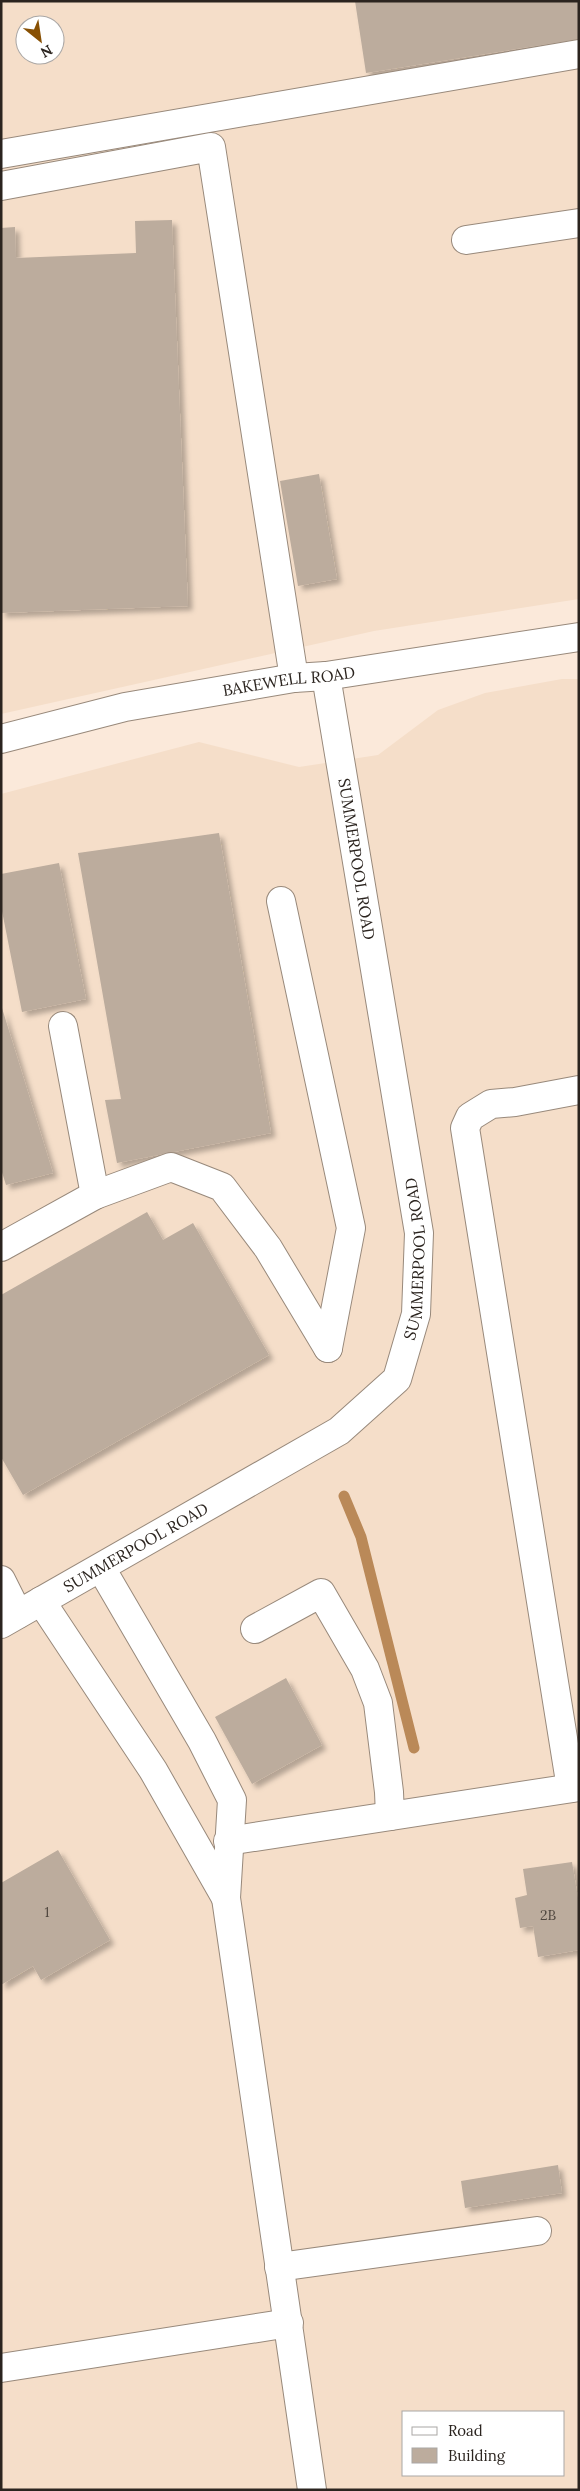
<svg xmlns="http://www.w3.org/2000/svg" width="580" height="2491" viewBox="0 0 580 2491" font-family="Lora,serif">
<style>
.built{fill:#f5dec9;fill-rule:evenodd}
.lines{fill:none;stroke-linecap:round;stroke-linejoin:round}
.stream{stroke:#ba8958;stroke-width:11}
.building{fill:#bcac9d;filter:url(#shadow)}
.minor-casing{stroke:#98897b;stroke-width:30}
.minor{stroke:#fff;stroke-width:28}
.labels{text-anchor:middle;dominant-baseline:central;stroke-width:4;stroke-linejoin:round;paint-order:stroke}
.number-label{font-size:14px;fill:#4f463e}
.street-label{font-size:16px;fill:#2b241f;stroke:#fff}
</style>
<defs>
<filter id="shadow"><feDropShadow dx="4.5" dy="4.5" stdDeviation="2.5" flood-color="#0004"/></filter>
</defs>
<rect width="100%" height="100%" fill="#fbe9da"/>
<path class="built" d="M1,1H579V599L374,631L1,714ZM25,25H55V55H25Z
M562,679H579V2490H1V794L199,742L299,767L378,755L438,710L485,693ZM404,2412H564V2475H404Z"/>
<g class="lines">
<path class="stream" d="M344,1496L361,1537L414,1748"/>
</g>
<path class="building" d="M355,1H579V39L366,73Z
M172,220L188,606L1,613V228L15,227L16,258L136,253L135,221Z
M319,474L337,579L298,586L280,481Z
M219,833L271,1133L117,1163L105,1100L121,1099L78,853Z
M59,863L86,999L22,1012L1,906V874Z
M2,1008L53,1173L6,1185L1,1169Z
M147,1212L163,1240L193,1223L269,1355L23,1495L1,1457V1295Z
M286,1678L322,1745L252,1784L215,1717Z
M58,1850L110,1940L41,1980L33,1966L1,1985V1883Z
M572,1862L579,1904V1950L538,1957L533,1926L520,1928L515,1898L527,1895L523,1869Z
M558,2165L562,2193L465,2208L461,2181Z"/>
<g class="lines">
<g class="minor-casing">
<g id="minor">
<path d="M1,154L579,54"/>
<path d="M1,186L211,147L294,678"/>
<path d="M466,240L579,223"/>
<path id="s1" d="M1,739L125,707L294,678L326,676L579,637"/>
<path d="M281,901L351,1228L328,1348"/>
<path d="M63,1026L95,1195"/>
<path d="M1,1247L95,1195L171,1167L222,1187L268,1248L328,1348"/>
<path d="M101,1568L202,1741L232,1800L226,1898L312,2490"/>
<path d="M1,1580L18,1614"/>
<path d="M41,1601L153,1770L226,1898"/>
<path id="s2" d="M1,1624L339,1431L397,1379L416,1314L419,1233L326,676"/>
<path d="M255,1629L321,1593L365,1669L378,1703L389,1792L390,1816"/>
<path d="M571,1788L465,1128L470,1117L491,1104L515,1102L579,1090"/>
<path d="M228,1841L579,1787"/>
<path d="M279,2267L537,2231"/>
<path d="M1,2368L289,2323"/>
</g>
</g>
<use href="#minor" class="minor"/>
</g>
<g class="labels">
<g class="number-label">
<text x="47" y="1912">1</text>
<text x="548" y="1915">2B</text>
</g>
<g class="street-label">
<text stroke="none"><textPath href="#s1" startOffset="294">BAKEWELL ROAD</textPath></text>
<text transform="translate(357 859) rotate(81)">SUMMERPOOL ROAD</text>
<text stroke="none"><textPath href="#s2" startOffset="590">SUMMERPOOL ROAD</textPath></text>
<text stroke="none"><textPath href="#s2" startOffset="155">SUMMERPOOL ROAD</textPath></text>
</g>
</g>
<rect width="580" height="2491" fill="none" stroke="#2b241f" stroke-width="5"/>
<rect x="402" y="2411" width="162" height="65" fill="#ffffff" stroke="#aaa7a5"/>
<rect x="412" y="2427" width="25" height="8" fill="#ffffff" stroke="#aaa7a5"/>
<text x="448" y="2436" font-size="15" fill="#2b241f">Road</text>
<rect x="412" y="2448" width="25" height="15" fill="#bcac9d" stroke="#aaa7a5"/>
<text x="448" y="2461" font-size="15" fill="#2b241f">Building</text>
<g transform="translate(40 40) rotate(150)"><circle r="24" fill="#ffffff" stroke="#aaa7a5"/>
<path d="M0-4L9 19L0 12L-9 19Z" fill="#885003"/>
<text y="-8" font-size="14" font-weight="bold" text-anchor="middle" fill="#2b241f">N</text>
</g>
</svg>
